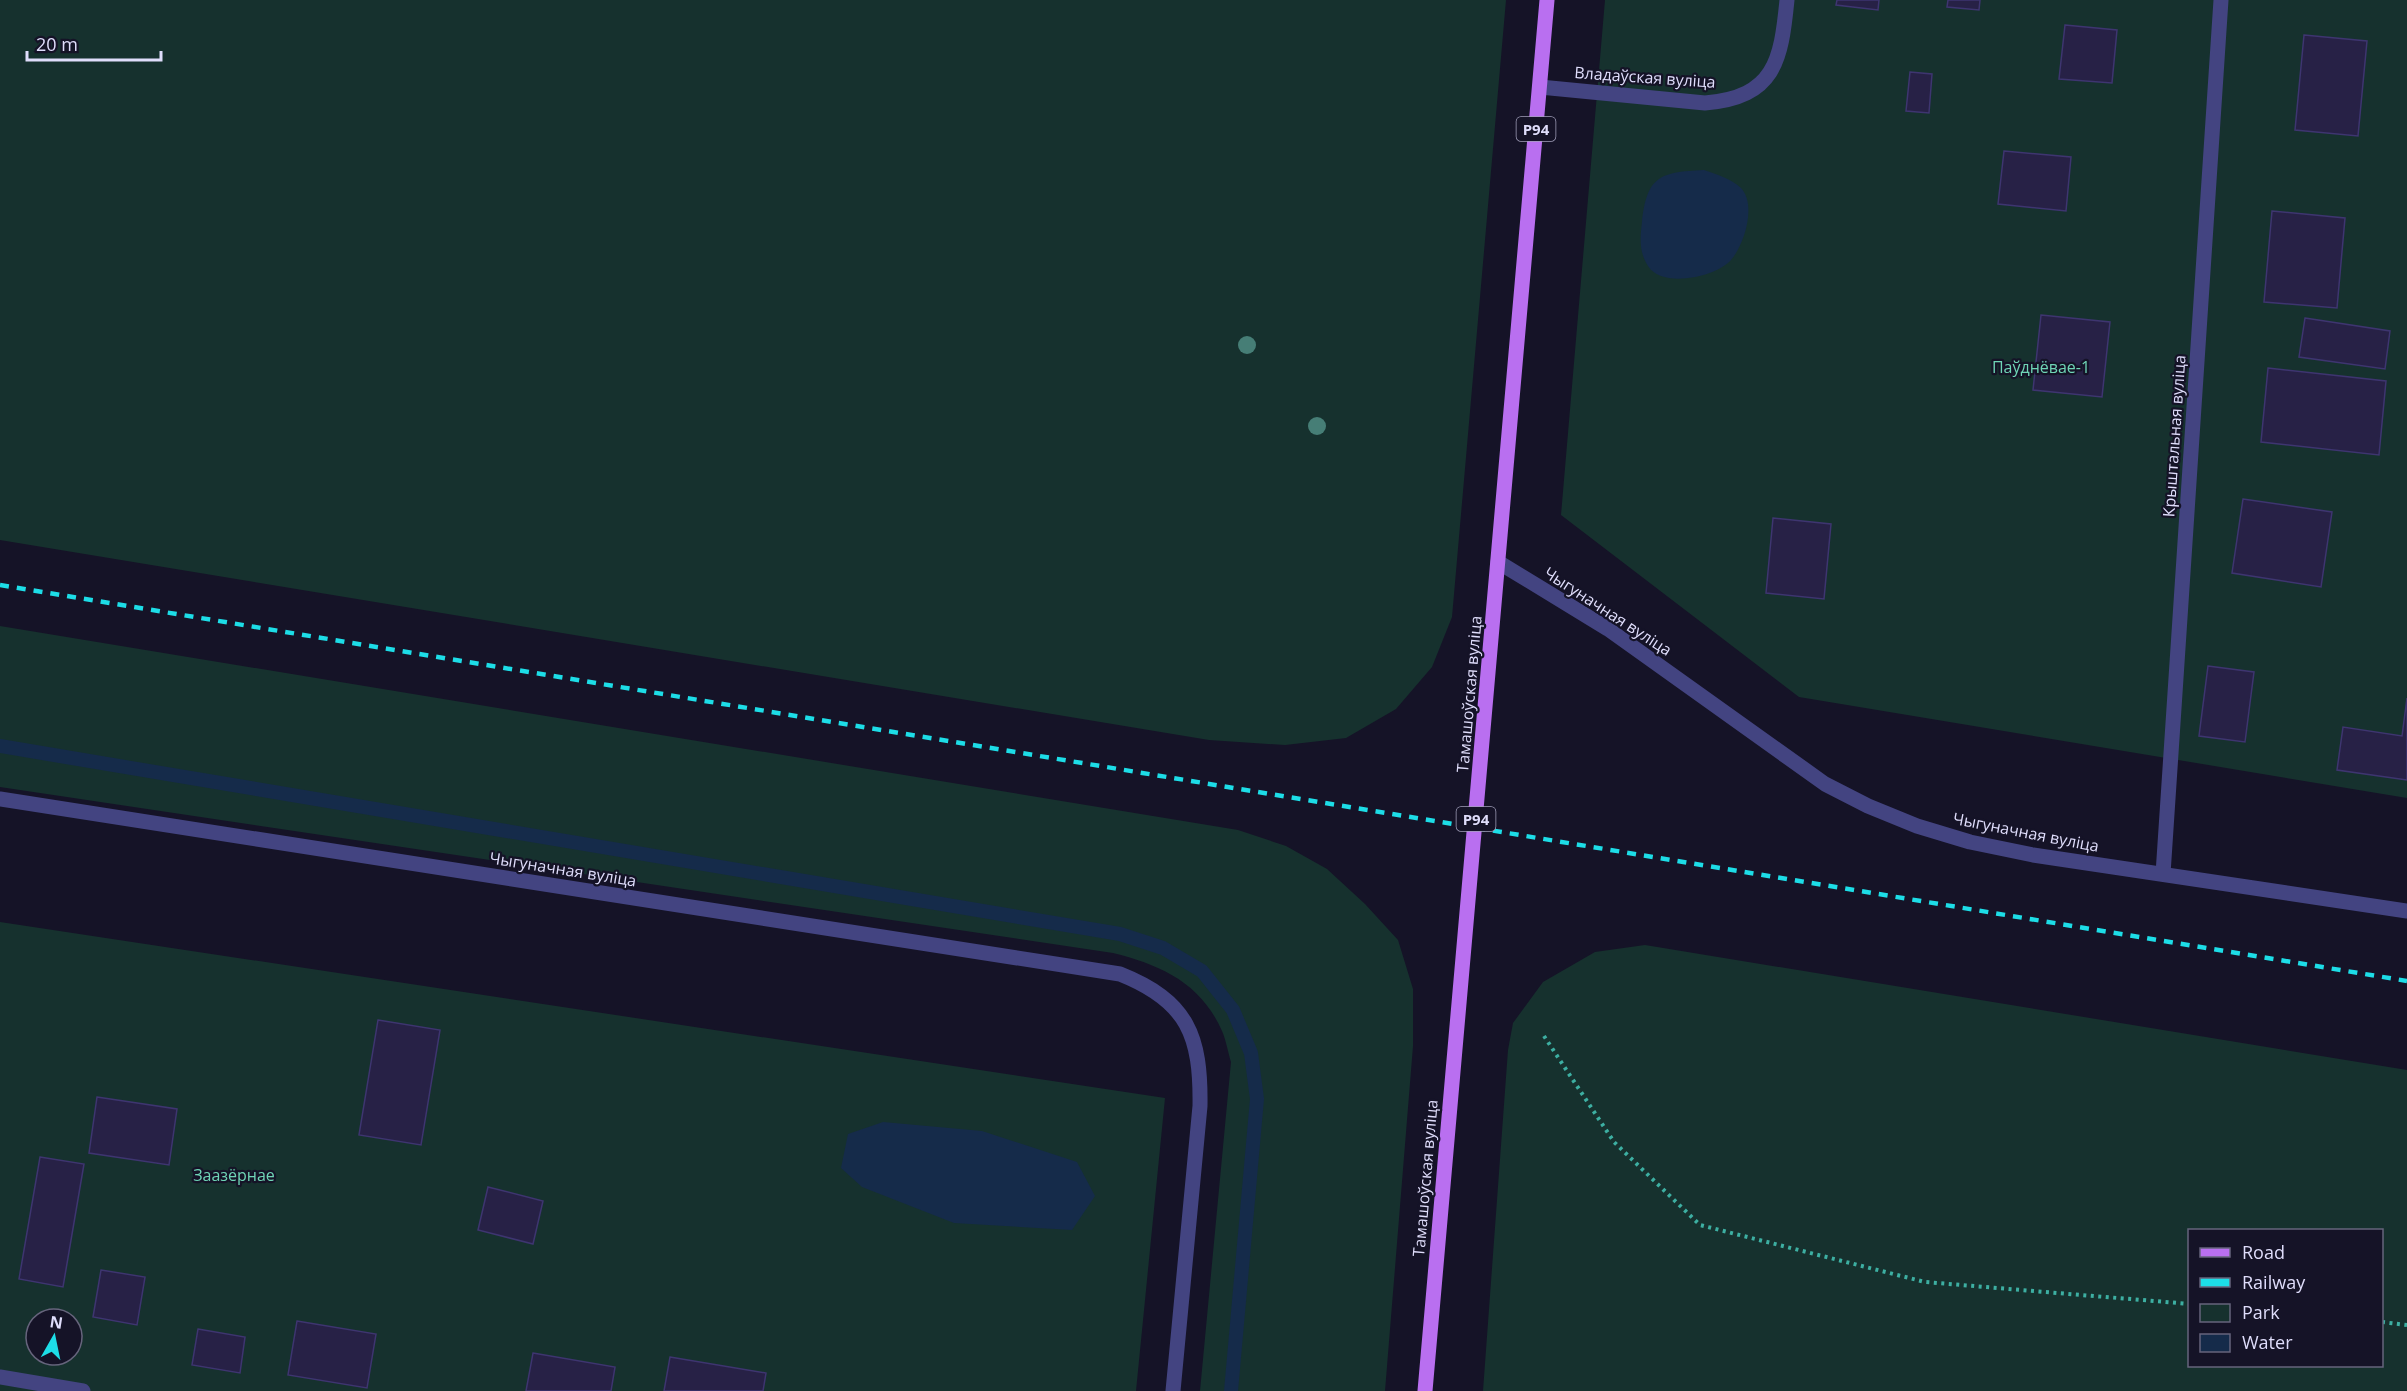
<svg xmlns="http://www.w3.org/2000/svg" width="2407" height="1391" viewBox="0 0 2407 1391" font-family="'Open Sans',sans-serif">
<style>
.green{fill:#16312e;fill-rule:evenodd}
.water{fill:#152b4a}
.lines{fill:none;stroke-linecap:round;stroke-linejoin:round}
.stream{stroke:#152b4a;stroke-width:14}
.building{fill:#272146;stroke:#3e3570;stroke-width:1.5}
.path{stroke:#3dafa2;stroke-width:4;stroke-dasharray:3 4.5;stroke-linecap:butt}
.service{stroke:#434481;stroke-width:15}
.primary{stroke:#b96ff0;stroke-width:15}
.rail{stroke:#1ddde7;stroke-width:4.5;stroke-dasharray:9 8;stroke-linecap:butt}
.tree{fill:#467e76}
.labels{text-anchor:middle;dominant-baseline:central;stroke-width:4.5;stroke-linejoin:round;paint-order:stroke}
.shield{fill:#151327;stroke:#a2a0bb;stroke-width:1.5}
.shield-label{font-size:15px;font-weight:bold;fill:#dfddfb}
.street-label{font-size:16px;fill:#dfddfb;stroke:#151327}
.park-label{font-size:16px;fill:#6fd5b6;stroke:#151327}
</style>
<rect width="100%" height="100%" fill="#151327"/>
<path class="green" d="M0,0H1506L1452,617L1432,667L1396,709L1346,738L1285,745L1209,740L0,540Z
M1605,0H2407V798L1799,697L1561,515Z
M0,626L1238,830L1286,846L1327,869L1365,904L1398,940L1413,989V1046L1385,1391H1200L1231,1062C1228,1052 1226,1040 1222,1031C1201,983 1161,965 1113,953L0,787Z
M0,922L1165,1098L1136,1391H0ZM36,1319H72V1355H36Z
M1645,945L2407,1070V1391H1483L1508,1050L1513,1023L1543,982L1595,952ZM2190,1230H2382V1366H2190Z"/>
<path class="water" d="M1704,170C1718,175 1730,178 1741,188C1757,205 1744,245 1731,260C1716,277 1662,289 1648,266C1639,252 1640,238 1642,222C1647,176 1660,172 1704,170Z
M883,1122L982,1131L1077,1162L1095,1196L1072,1230L954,1223L862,1187L841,1168L848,1134Z"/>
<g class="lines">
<path class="stream" d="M0,746L1120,934L1163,948L1202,971L1233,1010L1251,1053L1257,1099L1231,1391"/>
</g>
<path class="building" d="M1837,0H1879L1878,10L1836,5Z
M1948,0H1980L1979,10L1947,7Z
M2065,25L2117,30L2112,83L2059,79Z
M2304,35L2367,41L2358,136L2295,130Z
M1910,72L1932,74L1929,113L1906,111Z
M2004,151L2071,157L2066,211L1998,204Z
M2272,211L2345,218L2337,308L2264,302Z
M2041,315L2110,322L2102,397L2033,390Z
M2305,318L2390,331L2385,369L2299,357Z
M2268,368L2386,381L2379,455L2261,442Z
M2243,499L2332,512L2321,587L2232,573Z
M1773,518L1831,524L1824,599L1766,593Z
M2208,666L2254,672L2245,742L2199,736Z
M2407,698V780L2337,770L2343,727L2402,736Z
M378,1020L440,1030L421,1145L359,1135Z
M97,1097L177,1109L169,1165L89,1153Z
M40,1157L84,1164L63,1287L19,1279Z
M488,1187L543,1201L533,1244L478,1230Z
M101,1270L145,1277L137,1325L93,1317Z
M297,1321L376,1334L367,1388L288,1375Z
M198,1329L245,1337L240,1373L192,1365Z
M533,1353L615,1367L611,1391H526Z
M670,1357L766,1373L763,1391H664Z"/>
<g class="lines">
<path class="path" d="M1544,1036L1614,1142L1700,1225L1925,1282L2190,1304
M2382,1322L2407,1325"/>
<path class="service" d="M1540,87L1705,103C1775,97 1781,61 1787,0
M1498,562L1608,629L1825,784L1868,806L1917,826L1970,842L2033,855L2407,911
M0,799L1120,974C1188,1001 1201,1036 1200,1106L1173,1391
M2163,874L2221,0
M0,1377L83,1391"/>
<path class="primary" d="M1425,1391L1547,0"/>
<path class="rail" d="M0,585L2407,981"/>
</g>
<g class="tree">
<circle cx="1247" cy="345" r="9"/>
<circle cx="1317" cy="426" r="9"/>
</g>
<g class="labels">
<g class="shield">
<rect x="1516.5" y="117" width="39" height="24" rx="4.5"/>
<rect x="1456.5" y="807" width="39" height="24" rx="4.5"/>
</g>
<g class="shield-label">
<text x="1536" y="129">Р94</text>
<text x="1476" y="819">Р94</text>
</g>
<g class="street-label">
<text transform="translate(1645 77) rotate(4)">Владаўская вуліца</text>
<text transform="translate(2174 436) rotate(-86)">Крыштальная вуліца</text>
<text transform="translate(1608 611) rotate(33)">Чыгуначная вуліца</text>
<text transform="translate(1469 694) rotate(-85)">Тамашоўская вуліца</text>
<text transform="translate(2026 832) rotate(11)">Чыгуначная вуліца</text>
<text transform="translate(563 869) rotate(9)">Чыгуначная вуліца</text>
<text transform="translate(1425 1178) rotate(-85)">Тамашоўская вуліца</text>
</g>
<g class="park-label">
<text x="2041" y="367">Паўднёвае-1</text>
<text x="234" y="1175">Заазёрнае</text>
</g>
</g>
<rect x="2188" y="1229" width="195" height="138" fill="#151327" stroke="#66647c" stroke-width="1.5"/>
<rect x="2200" y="1248" width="30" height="9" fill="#b96ff0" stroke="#66647c" stroke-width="1.5"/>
<text x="2242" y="1259" font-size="18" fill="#dfddfb">Road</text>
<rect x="2200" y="1278" width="30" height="9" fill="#1ddde7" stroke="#66647c" stroke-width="1.5"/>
<text x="2242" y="1289" font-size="18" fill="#dfddfb">Railway</text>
<rect x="2200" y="1304" width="30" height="18" fill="#16312e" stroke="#66647c" stroke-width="1.5"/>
<text x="2242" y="1319" font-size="18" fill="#dfddfb">Park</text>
<rect x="2200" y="1334" width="30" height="18" fill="#152b4a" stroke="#66647c" stroke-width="1.5"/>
<text x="2242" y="1349" font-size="18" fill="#dfddfb">Water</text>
<g transform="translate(54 1337) rotate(9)"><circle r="28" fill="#151327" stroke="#66647c" stroke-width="1.5"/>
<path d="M0-4.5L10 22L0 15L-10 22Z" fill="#1ddde7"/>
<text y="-9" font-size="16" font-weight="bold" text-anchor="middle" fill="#dfddfb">N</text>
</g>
<path d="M27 51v9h134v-9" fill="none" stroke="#dfddfb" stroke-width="3"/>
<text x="36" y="51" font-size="18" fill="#dfddfb" stroke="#151327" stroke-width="4.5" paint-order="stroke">20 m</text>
</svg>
